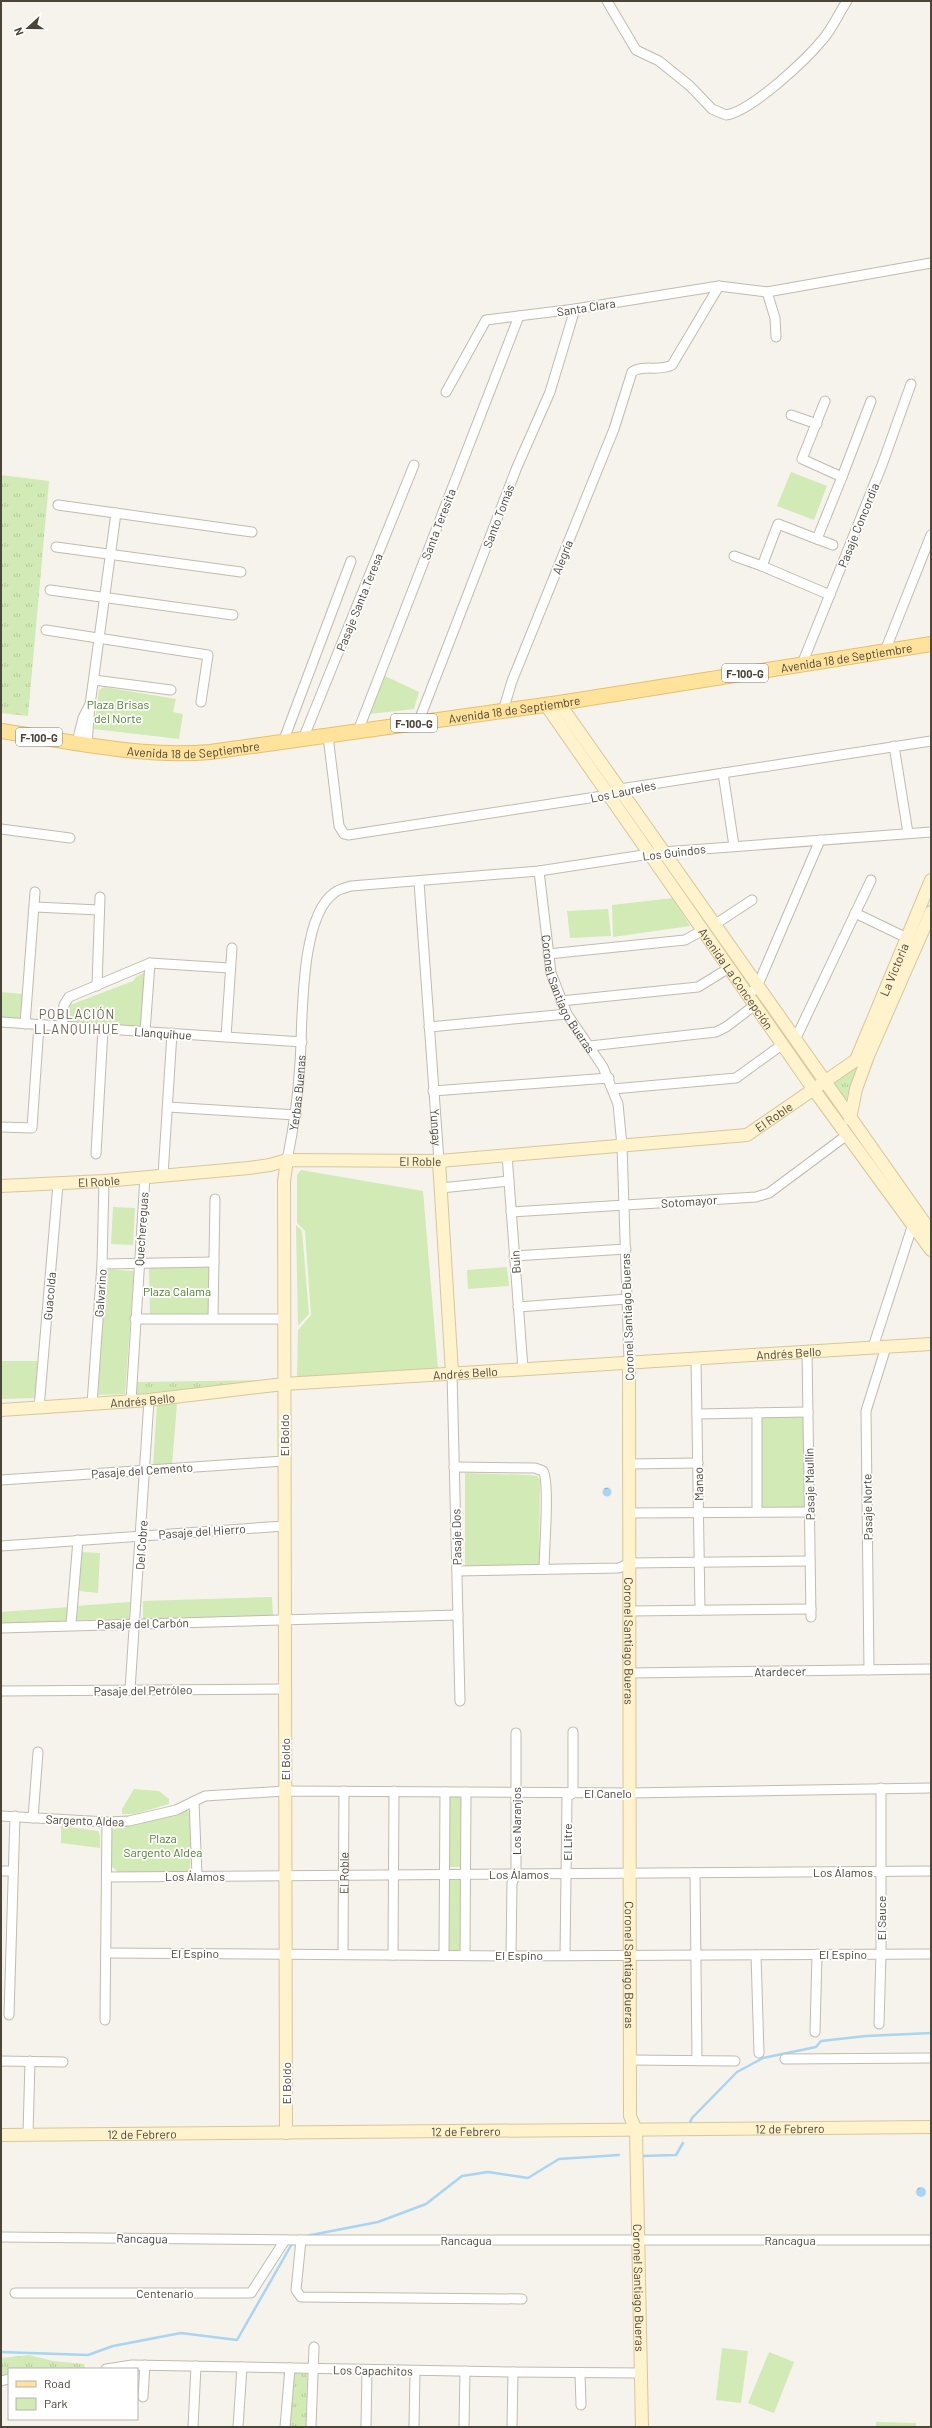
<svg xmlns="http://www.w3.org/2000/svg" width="932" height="2428" viewBox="0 0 932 2428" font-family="Barlow,sans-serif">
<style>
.grass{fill:url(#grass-tufts)}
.green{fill:#d2eab5}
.water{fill:url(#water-ripples)}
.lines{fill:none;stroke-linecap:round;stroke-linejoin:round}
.stream{stroke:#a9d4f2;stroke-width:2.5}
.street-casing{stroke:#c2bbae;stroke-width:11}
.secondary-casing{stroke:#d6c79b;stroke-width:14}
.primary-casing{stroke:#e6c16a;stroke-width:16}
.street{stroke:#fff;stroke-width:9}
.secondary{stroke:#fff3cd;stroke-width:12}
.primary{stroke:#ffe39c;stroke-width:14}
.labels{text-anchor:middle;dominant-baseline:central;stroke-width:3.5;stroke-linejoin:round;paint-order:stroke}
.shield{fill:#fff;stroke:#817c74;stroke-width:1}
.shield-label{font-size:11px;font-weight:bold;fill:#4b4439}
.street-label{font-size:12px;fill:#4b4439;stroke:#fff}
.park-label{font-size:12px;fill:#4a7f2a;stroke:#fff}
.neighbourhood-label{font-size:13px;letter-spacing:1px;fill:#6e6250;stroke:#fff}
</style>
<defs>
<pattern id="grass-tufts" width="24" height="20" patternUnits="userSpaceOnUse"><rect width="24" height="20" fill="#d2eab5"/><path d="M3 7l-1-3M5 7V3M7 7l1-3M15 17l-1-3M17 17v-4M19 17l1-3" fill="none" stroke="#b6ca9c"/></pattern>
<pattern id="water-ripples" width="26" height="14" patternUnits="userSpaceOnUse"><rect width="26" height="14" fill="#a9d4f2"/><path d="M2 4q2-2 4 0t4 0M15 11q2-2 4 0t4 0" fill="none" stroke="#8caec5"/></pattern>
</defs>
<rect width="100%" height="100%" fill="#f6f3ec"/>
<path class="grass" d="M1,475L49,481L28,716L1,713Z
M857,1067L858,1069L844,1105L830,1085Z
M270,1380L269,1385L137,1397V1382Z
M29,2355L53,2361L84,2364L85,2368L9,2369V2374L1,2376V2358Z
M293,2373L307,2374L306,2427H286Z"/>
<path class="green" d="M791,472L827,486L814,520L777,506Z
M385,676L419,692L414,709L370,714Z
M104,687L176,699L173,712L183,714L179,739L94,729L99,690Z
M673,898L690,926L613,937L612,905Z
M608,909L611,936L570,938L567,911Z
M145,972L141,1032L70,1027V1005L133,981L136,977Z
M1,992L23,994L22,1022L1,1020Z
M301,1170L423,1191L438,1369L297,1379L298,1330L311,1315L305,1231L297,1223V1175Z
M113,1207L135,1208L133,1245L111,1244Z
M296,1225L302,1231L309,1314L298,1326Z
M211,1265V1315L150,1316L149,1268Z
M507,1267L509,1286L468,1289L467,1270Z
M106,1269L134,1271L125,1394L98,1395Z
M1,1361H40L38,1398L1,1399Z
M177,1404L172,1465L153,1466L157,1405Z
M760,1416H803L805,1510H760Z
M465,1473L528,1475L537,1476L540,1480L539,1565L465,1568Z
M81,1552L100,1553L98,1593L79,1591Z
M272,1597L273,1617L143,1621V1601Z
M130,1602L129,1619L74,1620L75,1606Z
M70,1607L68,1621L1,1625V1612Z
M134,1789L159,1791L169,1799V1804L134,1814H122V1809Z
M450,1796H466L464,1867H449Z
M186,1810L192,1815L190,1872H118L111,1866V1830Z
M61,1826L98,1831L100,1836V1848L61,1843Z
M447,1880H463L461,1950H446Z
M722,2348L748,2351L741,2403L716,2400Z
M769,2352L794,2362L774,2413L748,2403Z
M876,2422L916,2423V2427H876Z"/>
<path class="water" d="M602.5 1492a4.5 4.5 0 1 1 9 0a4.5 4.5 0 1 1-9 0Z
M916 2192a5 5 0 1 1 10 0a5 5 0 1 1-10 0Z"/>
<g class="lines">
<path class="stream" d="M689,2125L692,2118L737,2072L763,2058L816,2047L821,2041L866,2036L931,2033
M641,2156L676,2155L683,2143
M306,2236L378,2222L426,2204L462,2176L488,2172L528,2178L559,2159L619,2155
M1,2352L88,2355L113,2346L181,2333L237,2340L293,2242"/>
<g class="street-casing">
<g id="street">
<path d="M607,1L636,50L659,61L690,86L712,109L726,115C752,111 807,59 824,38C833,27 839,13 847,1"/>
<path d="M767,292L775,318L776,337"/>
<path d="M446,392L486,320L575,309L719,286L767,292L931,263"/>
<path d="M825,401L802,459L842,477L817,539L778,524L762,566L830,595"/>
<path d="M791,415L817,424"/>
<path d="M842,477L871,401"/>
<path d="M58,505L252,532"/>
<path d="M817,539L833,545"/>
<path d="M56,547L241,572"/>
<path d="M734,556L762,566"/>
<path d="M50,590L233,615"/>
<path d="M46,630L208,655L201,702"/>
<path d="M885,651L931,535"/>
<path d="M802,664L882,465L911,384"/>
<path d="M94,680L171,690"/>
<path d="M503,711L512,681L614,429L632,372C643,364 659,372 672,365L719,286"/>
<path d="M418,723L517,467L550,392L575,309"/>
<path d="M358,731L519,316"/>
<path d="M328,736L339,826L344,834L348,835L609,795L620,789L931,741"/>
<path d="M303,739L414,465"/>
<path d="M77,742L83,718L89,706"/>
<path d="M283,742L351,561"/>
<path d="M87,744L90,705L116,513"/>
<path d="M894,746L908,833"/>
<path d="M723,773L734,846"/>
<path d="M1,829L70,838"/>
<path id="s1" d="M539,871L551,973L567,1014L603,1067L618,1104L622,1146L629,1361"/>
<path id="s2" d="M419,882L439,1161"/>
<path d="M35,907L99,910"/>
<path d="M855,913L907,938"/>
<path d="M714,925L752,900"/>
<path d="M548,954L685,940L703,930"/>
<path d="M97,986L100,897"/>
<path d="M748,995L757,987L820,840"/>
<path d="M561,1001L698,987L729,968"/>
<path d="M1,1022L302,1042"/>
<path d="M25,1024L35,892"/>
<path d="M62,1026L64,1005L69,997L150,963L229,968"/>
<path d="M429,1027L567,1014"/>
<path d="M145,1032L150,963"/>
<path d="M226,1037L232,948"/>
<path d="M795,1040L871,880"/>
<path d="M590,1046L716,1032L726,1027L755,1005"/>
<path d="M613,1089L736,1078L783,1044"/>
<path d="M433,1091L609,1078"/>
<path d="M168,1107L296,1115"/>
<path d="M1,1127L32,1128L39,1025"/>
<path d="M96,1154L103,1029"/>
<path d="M507,1155L523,1368"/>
<path id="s3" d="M287,1160C294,1127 298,1096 300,1063C303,1023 299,918 334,893C339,889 345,888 351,886L539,871L663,852L931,832"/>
<path d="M163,1175L172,1033"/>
<path d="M441,1188L509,1181"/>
<path d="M511,1212L756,1197L769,1193L847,1135"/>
<path d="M514,1256L626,1249"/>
<path d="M102,1264L214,1262"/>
<path d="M518,1307L627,1299"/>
<path d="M213,1318L215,1199"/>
<path d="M135,1319H285"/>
<path d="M873,1347L913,1224"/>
<path d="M807,1351L811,1617"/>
<path d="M696,1358L700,1610"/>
<path d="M452,1373L460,1701"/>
<path d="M131,1401L145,1177"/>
<path d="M92,1404L102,1264L104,1181"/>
<path d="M39,1408L58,1184"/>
<path d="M697,1414L808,1412"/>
<path d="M629,1464L698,1463"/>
<path d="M454,1467L535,1468L543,1471C550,1481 544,1552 544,1569"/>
<path d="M1,1480L284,1461"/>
<path d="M757,1511V1413"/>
<path d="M629,1513L809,1512"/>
<path d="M1,1546L284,1526"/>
<path d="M457,1571L619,1568L630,1563L810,1561"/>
<path d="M630,1611L811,1609"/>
<path d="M71,1624L78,1540"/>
<path d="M1,1628L458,1615"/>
<path d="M869,1670L866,1411L886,1347"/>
<path d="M630,1673L931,1669"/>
<path d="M130,1690L149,1400"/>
<path d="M1,1691L285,1689"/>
<path d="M194,1801L197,1876"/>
<path d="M1,1816L107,1822L129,1821L176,1810L205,1796L285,1791L630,1793L931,1788"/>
<path d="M33,1818L38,1752"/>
<path d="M1,1871H13"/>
<path d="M695,1873L697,2060"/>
<path d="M107,1877L931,1871"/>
<path d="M106,1953L511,1956L931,1954"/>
<path id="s4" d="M343,1954L344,1791"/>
<path d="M393,1955L394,1791"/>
<path d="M444,1955L445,1792"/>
<path d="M465,1955L466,1792"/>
<path d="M565,1955L567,1797L573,1793V1732"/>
<path d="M756,1955L759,2053"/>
<path d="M511,1956L512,1883L516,1874V1733"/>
<path d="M9,2015L15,1816"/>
<path d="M105,2020L107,1822"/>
<path d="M879,2024L881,1954V1788"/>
<path d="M815,2032L817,1954"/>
<path d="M785,2059L931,2058"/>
<path d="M630,2060L735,2061"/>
<path d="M1,2061L63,2062"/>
<path d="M28,2134L30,2061"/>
<path d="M1,2237L297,2240H931"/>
<path d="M301,2240L296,2290L301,2297L522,2299"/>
<path d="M15,2293H251L285,2240"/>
<path d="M106,2369L132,2365L513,2372L641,2373"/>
<path d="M580,2373L581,2405"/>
<path d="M1,2381L9,2379"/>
<path d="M143,2397L145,2365"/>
<path d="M193,2427L196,2366"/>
<path d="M238,2427L242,2367"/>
<path d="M285,2427L290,2368"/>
<path d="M311,2427L314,2347"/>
<path d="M366,2427L367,2370"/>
<path d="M414,2427L415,2371"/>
<path d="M464,2427L465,2371"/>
<path d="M512,2427L513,2372"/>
</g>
</g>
<g class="secondary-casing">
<g id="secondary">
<path d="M559,703L931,1232"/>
<path id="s5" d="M546,705L814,1090L931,1250"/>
<path id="s6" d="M856,1060L931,880"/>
<path d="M850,1119L856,1089L868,1056L931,912"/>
<path d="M439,1161L452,1373"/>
<path id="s7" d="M1,1186L104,1181L249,1168L270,1165L287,1160L439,1161L747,1135L856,1060L868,1056"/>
<path id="s8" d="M629,1361L630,2106V2116L636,2130L642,2427"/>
<path id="s9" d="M1,1410L149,1400L284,1384L931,1344"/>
<path d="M286,2133L284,1181L287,1160"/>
<path id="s10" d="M1,2135L931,2127"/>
</g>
</g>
<g class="primary-casing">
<g id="primary">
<path id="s11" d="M1,731C70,741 140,758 210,752L559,703L931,644"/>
</g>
</g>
<use href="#street" class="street"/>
<use href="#secondary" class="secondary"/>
<use href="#primary" class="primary"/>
</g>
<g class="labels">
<g class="shield">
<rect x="722" y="664" width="46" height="18" rx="3"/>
<rect x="391" y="714" width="46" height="18" rx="3"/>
<rect x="16" y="728" width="46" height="18" rx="3"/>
</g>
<g class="shield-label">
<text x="745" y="673">F-100-G</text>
<text x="414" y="723">F-100-G</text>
<text x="39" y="737">F-100-G</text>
</g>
<g class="street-label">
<text transform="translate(586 307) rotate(-9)">Santa Clara</text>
<text transform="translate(498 516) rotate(-69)">Santo Tomás</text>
<text transform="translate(438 524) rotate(-69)">Santa Teresita</text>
<text transform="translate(858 525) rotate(-68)">Pasaje Concordia</text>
<text transform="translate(562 557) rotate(-68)">Alegría</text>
<text transform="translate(359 602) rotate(-68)">Pasaje Santa Teresa</text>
<text stroke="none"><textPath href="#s11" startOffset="854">Avenida 18 de Septiembre</textPath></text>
<text stroke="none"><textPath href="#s11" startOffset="518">Avenida 18 de Septiembre</textPath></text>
<text stroke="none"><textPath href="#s11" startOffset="194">Avenida 18 de Septiembre</textPath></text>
<text transform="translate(623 791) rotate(-12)">Los Laureles</text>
<text transform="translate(674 852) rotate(-7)">Los Guindos</text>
<text stroke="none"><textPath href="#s6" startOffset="98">La Victoria</textPath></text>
<text stroke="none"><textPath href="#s5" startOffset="333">Avenida La Concepción</textPath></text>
<text stroke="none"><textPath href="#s1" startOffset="128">Coronel Santiago Bueras</textPath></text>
<text transform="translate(163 1033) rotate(4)">Llanquihue</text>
<text stroke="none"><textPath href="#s3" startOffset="68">Yerbas Buenas</textPath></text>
<text stroke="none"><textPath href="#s7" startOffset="781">El Roble</textPath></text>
<text stroke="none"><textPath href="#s2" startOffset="246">Yungay</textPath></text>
<text stroke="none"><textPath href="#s7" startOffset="421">El Roble</textPath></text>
<text stroke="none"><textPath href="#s7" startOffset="98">El Roble</textPath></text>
<text transform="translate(689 1201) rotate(-4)">Sotomayor</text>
<text transform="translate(141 1229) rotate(-86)">Quechereguas</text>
<text transform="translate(515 1262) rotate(-94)">Buin</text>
<text transform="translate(100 1293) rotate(-86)">Galvarino</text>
<text transform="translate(49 1296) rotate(-85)">Guacolda</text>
<text transform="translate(627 1317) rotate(-92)">Coronel Santiago Bueras</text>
<text stroke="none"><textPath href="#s9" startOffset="790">Andrés Bello</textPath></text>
<text stroke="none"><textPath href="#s9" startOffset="466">Andrés Bello</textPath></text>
<text stroke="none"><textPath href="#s9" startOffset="142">Andrés Bello</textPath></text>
<text transform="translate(284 1435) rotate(-90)">El Boldo</text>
<text transform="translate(142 1470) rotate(-4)">Pasaje del Cemento</text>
<text transform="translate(698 1484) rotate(-91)">Manao</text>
<text transform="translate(809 1484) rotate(-91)">Pasaje Maullín</text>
<text transform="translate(867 1507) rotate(-91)">Pasaje Norte</text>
<text transform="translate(202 1531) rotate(-4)">Pasaje del Hierro</text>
<text transform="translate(456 1537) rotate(-91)">Pasaje Dos</text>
<text transform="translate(141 1545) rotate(-86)">Del Cobre</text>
<text transform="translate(143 1623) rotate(-1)">Pasaje del Carbón</text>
<text stroke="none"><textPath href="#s8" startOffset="280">Coronel Santiago Bueras</textPath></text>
<text transform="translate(780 1671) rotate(-1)">Atardecer</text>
<text transform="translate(143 1690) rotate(-1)">Pasaje del Petróleo</text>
<text transform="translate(285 1759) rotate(-90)">El Boldo</text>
<text x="608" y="1793">El Canelo</text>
<text transform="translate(85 1820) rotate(2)">Sargento Aldea</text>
<text transform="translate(516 1821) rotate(-90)">Los Naranjos</text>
<text transform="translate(567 1842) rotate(-90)">El Litre</text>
<text x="843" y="1872">Los Álamos</text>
<text stroke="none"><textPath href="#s4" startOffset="81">El Roble</textPath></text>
<text x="519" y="1874">Los Álamos</text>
<text x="195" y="1876">Los Álamos</text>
<text transform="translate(881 1918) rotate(-90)">El Sauce</text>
<text x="195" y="1953">El Espino</text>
<text x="843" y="1954">El Espino</text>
<text x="519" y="1955">El Espino</text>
<text stroke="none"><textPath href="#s8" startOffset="604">Coronel Santiago Bueras</textPath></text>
<text transform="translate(286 2083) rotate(-90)">El Boldo</text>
<text stroke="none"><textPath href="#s10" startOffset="789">12 de Febrero</textPath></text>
<text stroke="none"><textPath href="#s10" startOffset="465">12 de Febrero</textPath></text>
<text stroke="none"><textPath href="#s10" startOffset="141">12 de Febrero</textPath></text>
<text transform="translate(142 2238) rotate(1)">Rancagua</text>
<text x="466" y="2240">Rancagua</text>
<text x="790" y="2240">Rancagua</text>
<text stroke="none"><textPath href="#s8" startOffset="928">Coronel Santiago Bueras</textPath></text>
<text x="165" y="2293">Centenario</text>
<text transform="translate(373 2370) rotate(1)">Los Capachitos</text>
</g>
<g class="park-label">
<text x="118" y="704">Plaza Brisas<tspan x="118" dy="14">del Norte</tspan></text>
<text x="177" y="1291">Plaza Calama</text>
<text x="163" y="1838">Plaza<tspan x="163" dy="14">Sargento Aldea</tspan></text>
</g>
<g class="neighbourhood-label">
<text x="77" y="1014">POBLACIÓN<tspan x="77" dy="15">LLANQUIHUE</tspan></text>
</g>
</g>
<rect width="932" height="2428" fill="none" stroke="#4b4439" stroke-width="4"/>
<rect x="8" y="2368" width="130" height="52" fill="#ffffff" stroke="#b7b4b0"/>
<rect x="16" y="2381" width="20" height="6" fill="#ffe39c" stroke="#b7b4b0"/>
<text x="44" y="2388" font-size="12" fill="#4b4439">Road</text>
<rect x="16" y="2398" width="20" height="12" fill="#d2eab5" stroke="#b7b4b0"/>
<text x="44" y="2408" font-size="12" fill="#4b4439">Park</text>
<g transform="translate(28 28) rotate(249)" stroke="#ffffff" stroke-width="3" paint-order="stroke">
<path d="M0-3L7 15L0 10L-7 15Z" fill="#4b4439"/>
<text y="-6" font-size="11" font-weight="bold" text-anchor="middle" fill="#4b4439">N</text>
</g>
</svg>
